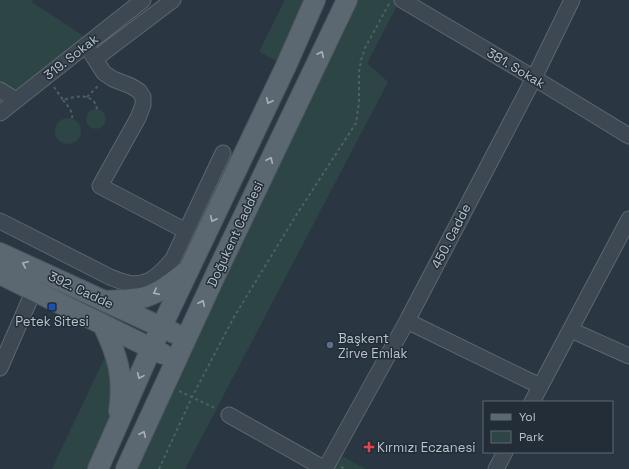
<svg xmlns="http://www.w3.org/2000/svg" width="629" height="469" viewBox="0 0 629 469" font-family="'Space Grotesk',sans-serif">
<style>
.green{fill:#2d4544}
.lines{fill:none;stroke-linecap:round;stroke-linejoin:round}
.minor-casing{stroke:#5c666f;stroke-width:17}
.major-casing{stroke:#4b545e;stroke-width:22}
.path{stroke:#4c6161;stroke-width:2;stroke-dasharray:3 3;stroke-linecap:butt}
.minor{stroke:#3e4852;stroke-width:15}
.major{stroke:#5c6871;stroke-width:20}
.oneway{stroke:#a8b1ba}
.transit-dot{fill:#1a4fb4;stroke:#222d37;stroke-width:1.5}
.service-dot{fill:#5c6f8a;stroke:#222d37;stroke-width:1.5}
.health-dot{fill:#e0444e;stroke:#222d37;stroke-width:1.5}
.labels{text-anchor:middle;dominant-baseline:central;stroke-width:3;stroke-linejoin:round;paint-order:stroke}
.street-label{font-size:13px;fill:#bbc3cc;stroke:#222d37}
.poi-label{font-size:13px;fill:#bbc3cc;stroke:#222d37;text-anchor:start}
</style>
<rect width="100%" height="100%" fill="#2a3742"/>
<path class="green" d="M0,0H33L32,2L91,41L0,113Z
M285,0H315L286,66L259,52Z
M347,0H400L367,63L388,82L185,469H126Z
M86 119a10 10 0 1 1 20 0a10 10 0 1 1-20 0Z
M55 131a13 13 0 1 1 26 0a13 13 0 1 1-26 0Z
M112,342L121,379L98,469H52Z
M334,452L366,469H326Z"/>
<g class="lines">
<g class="minor-casing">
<path id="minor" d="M402,0L534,78L629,136
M86,45L104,73L113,79L131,86L139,91L143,97V105L138,118L100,186L186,231
M95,59L173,0
M0,90L16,100
M0,113L143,0
M0,221L110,277C115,279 122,282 128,283C149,287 161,273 173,259L223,153
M407,321L540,386
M571,330L629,356
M0,368L34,290
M532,402L629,219
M229,415L325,469
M325,469L407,321L534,78L572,0
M496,469L505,452"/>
</g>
<g class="major-casing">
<path id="major" d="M0,253L174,333
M0,274L163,354
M105,301C118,300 132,300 145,297C161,292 174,281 187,271
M103,325C118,356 124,377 119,411
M98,469L151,349L286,66L315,0
M126,469L215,276L347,0"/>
</g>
<path class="path" d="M54,87L63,100C75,96 94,92 97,109
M87,97L99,85
M63,100C67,105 73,111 72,118
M179,391L217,409
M341,467L346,469
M159,469L192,397L234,317L295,217L356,123L359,103V72L361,60L365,48L390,2"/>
<use href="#minor" class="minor"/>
<use href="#major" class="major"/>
</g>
<defs><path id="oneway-chevron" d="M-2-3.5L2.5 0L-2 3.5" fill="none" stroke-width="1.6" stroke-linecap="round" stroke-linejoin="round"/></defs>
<g class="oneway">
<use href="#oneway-chevron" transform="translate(321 54) rotate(-64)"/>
<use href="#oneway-chevron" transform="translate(269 101) rotate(115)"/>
<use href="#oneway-chevron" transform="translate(270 160) rotate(-65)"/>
<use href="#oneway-chevron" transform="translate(213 219) rotate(116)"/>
<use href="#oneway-chevron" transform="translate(25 264) rotate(-155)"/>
<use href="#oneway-chevron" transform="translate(156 292) rotate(154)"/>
<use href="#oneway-chevron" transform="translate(202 303) rotate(-65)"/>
<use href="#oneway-chevron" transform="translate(140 376) rotate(114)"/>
<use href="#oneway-chevron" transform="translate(143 434) rotate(-65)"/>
</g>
<rect class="transit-dot" x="48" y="303" width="8" height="8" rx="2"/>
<circle class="service-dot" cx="330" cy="345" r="4"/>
<path class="health-dot" d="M367 441h4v4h4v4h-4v4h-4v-4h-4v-4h4z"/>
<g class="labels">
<g class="street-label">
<text transform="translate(71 57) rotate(-38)">319. Sokak</text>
<text transform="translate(516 68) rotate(31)">381. Sokak</text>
<text transform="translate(235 234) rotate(-65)">Doğukent Caddesi</text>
<text transform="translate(451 236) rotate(-63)">450. Cadde</text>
<text transform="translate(81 290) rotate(25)">392. Cadde</text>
</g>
<g class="poi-label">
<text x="52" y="321" text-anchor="middle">Petek Sitesi</text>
<text x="338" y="338">Başkent<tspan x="338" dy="15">Zirve Emlak</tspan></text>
<text x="377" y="447">Kırmızı Eczanesi</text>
</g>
</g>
<rect x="483" y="401" width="130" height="52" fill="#222d37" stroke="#5f6973"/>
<rect x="491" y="414" width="20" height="6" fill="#5c6871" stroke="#5f6973"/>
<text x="519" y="421" font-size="12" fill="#bbc3cc">Yol</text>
<rect x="491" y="431" width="20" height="12" fill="#2d4544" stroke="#5f6973"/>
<text x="519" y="441" font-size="12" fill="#bbc3cc">Park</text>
</svg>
